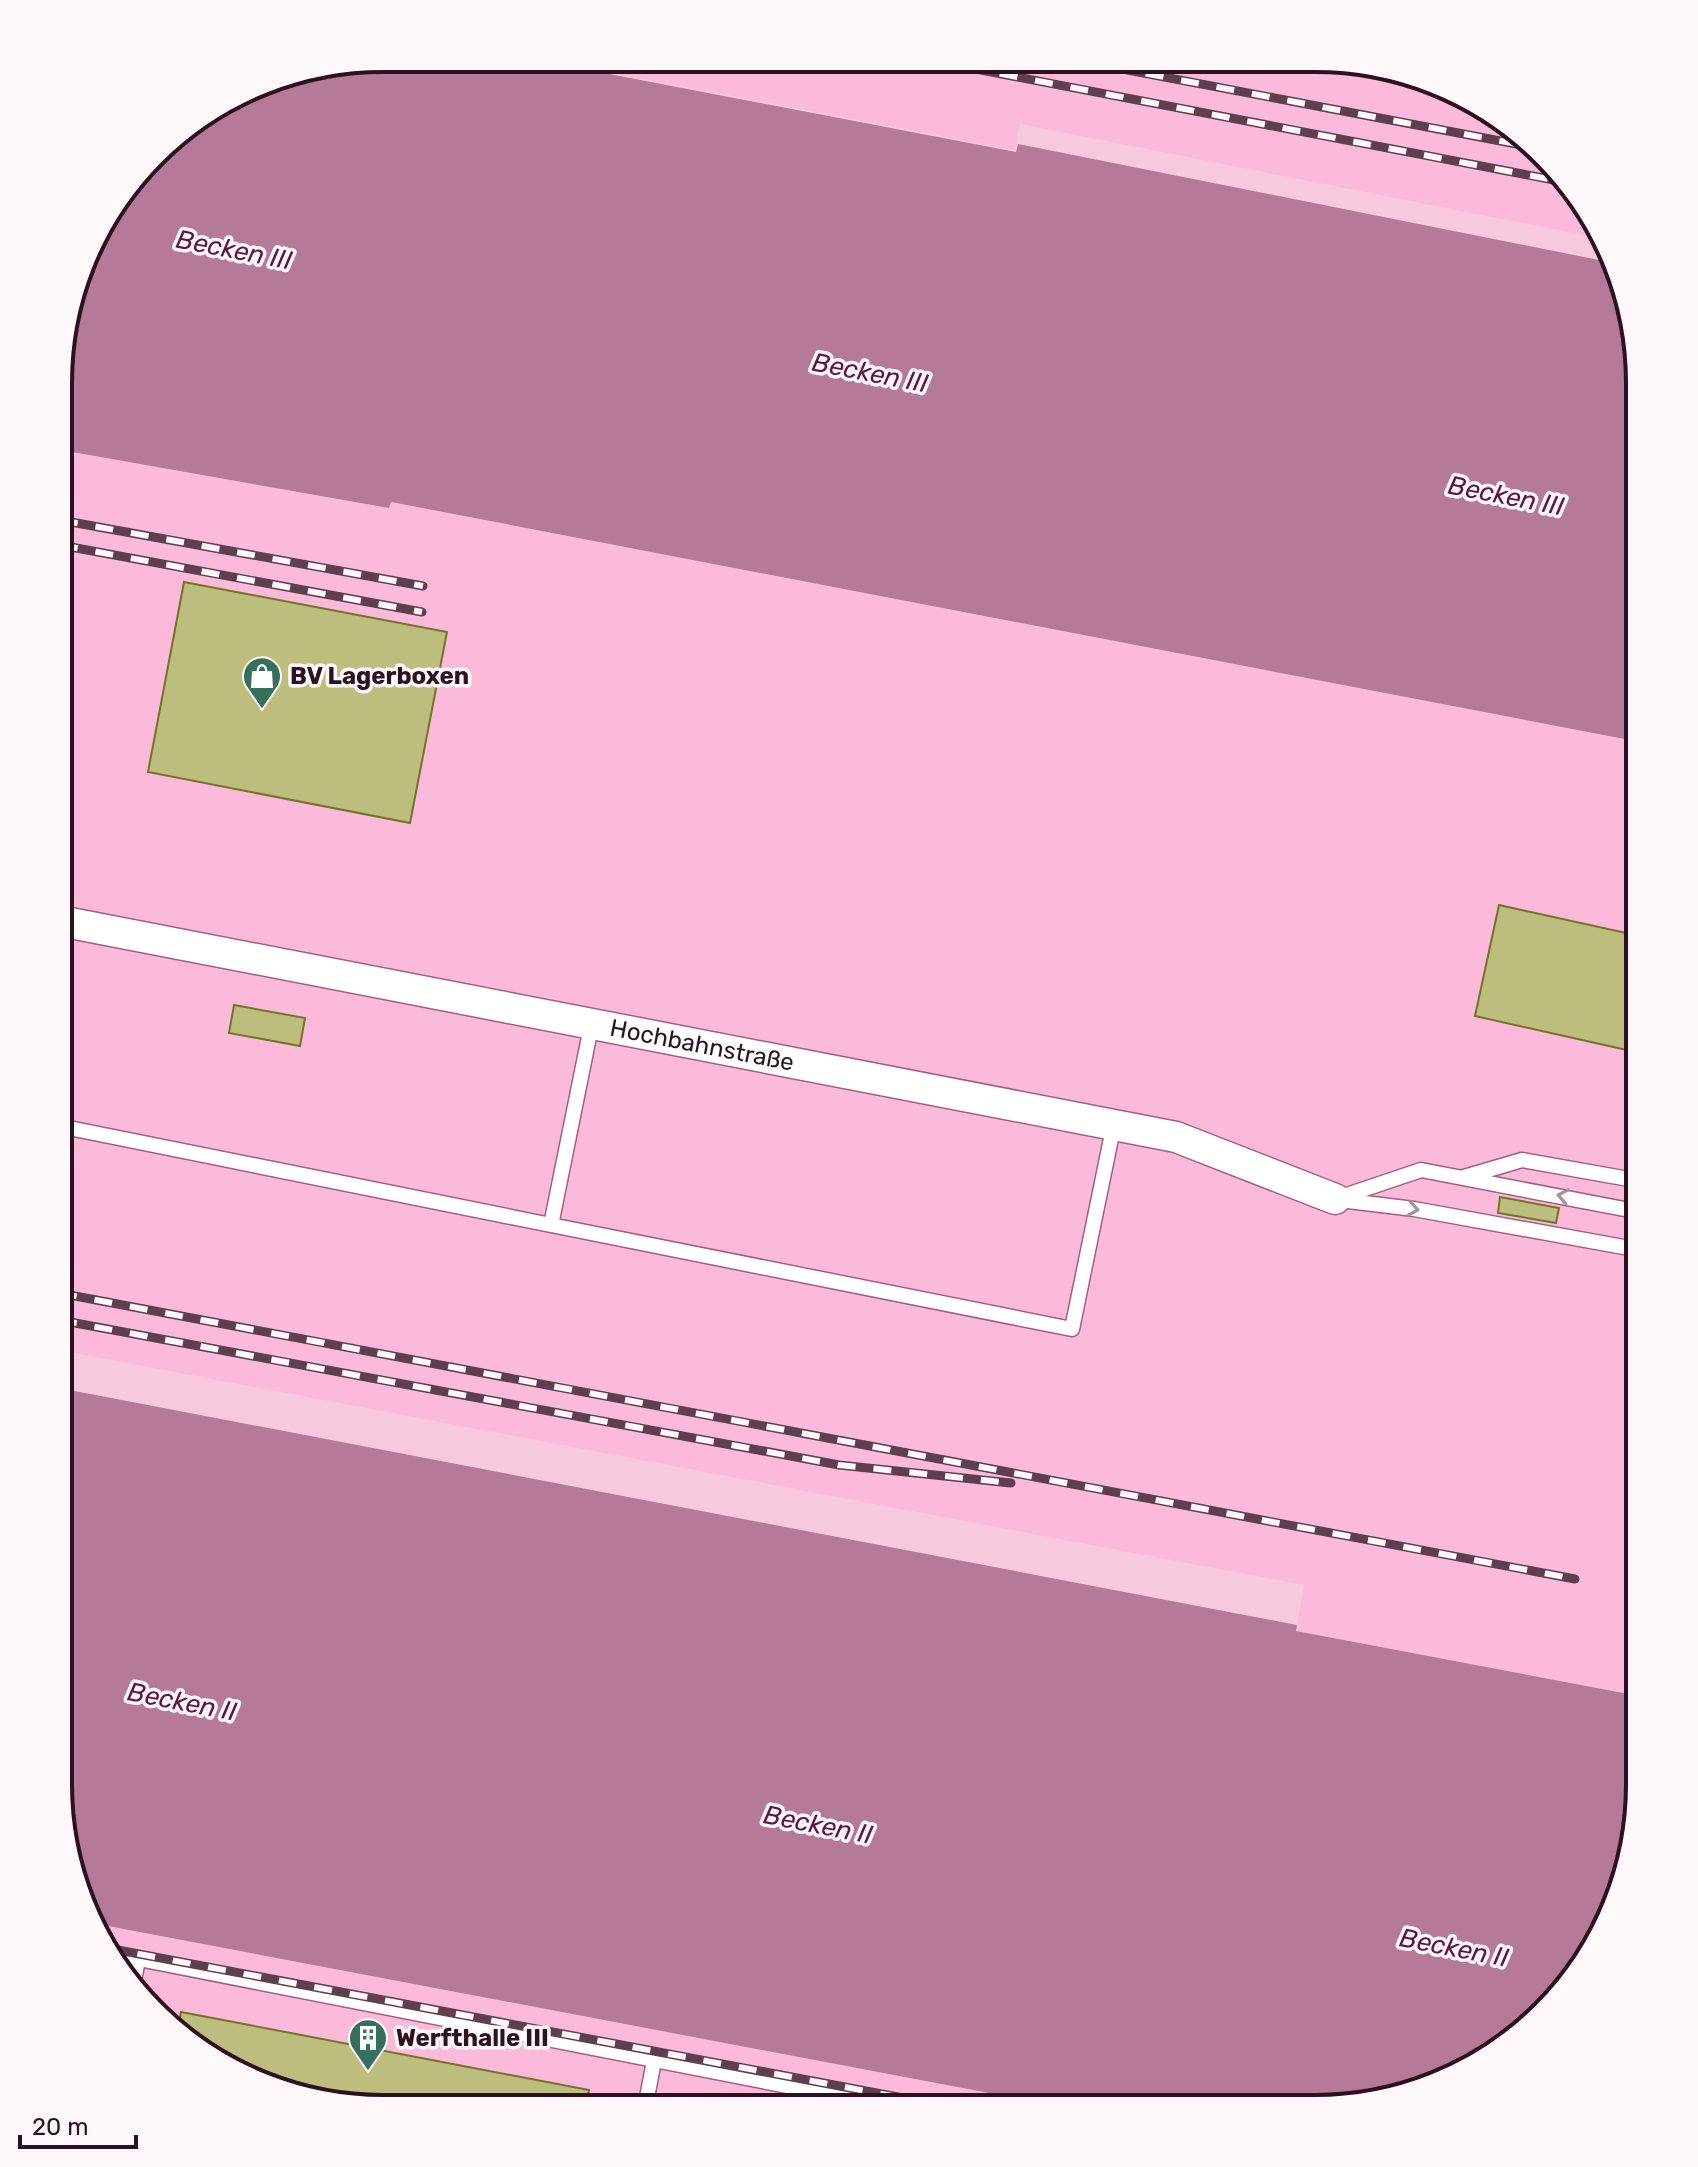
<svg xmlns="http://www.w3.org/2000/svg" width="1698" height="2167" viewBox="0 0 1698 2167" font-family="Rubik,sans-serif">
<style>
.built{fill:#fbbada}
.water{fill:#b57a98}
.building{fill:#bdbd7e;stroke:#747327;stroke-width:2}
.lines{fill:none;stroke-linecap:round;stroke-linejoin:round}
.service-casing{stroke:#a25f82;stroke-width:17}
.minor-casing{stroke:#a25f82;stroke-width:33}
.service{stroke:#fff;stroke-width:14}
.minor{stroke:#fff;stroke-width:30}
.rail-casing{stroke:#5e3f4f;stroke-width:9}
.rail{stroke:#fff7fa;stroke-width:6;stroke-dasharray:18;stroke-linecap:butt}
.oneway{stroke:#a0949b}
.labels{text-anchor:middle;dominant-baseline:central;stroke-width:7;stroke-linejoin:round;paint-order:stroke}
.poi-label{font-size:24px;font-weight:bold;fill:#2c1120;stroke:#fff7fa;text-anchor:start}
.street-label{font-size:24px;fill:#2c1120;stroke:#fff7fa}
.water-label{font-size:26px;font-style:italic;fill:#5d1641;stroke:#fff7fa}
.rim{fill:none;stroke:#2c1120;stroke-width:4}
</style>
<rect width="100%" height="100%" fill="#f7c9df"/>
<path class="built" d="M535,58L1358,61L1496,113L1597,221L1604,239L1020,124L1014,150Z
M61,450L388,508L390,502L1640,742L1639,1696L1296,1631L1304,1585L59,1350Z
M92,1923L1068,2108H361L279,2092L203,2055L101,1946Z"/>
<path class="water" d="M383,58H526L1016,152L1018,144L1614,263L1629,299L1640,382V742L391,502L389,508L61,450V340L101,221L169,138L278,75Z
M59,1388L1297,1625L1296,1631L1639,1696V1805L1623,1888L1586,1964L1477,2066L1336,2108H1068L92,1923L69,1868L58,1785Z"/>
<path class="building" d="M184,582L447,632L410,823L148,772Z
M1499,905L1640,936V1053L1475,1016Z
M234,1005L305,1018L300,1046L229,1033Z
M1500,1197L1559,1208L1556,1223L1498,1213Z
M181,2012L589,2090L585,2108H361L279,2092L203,2055L178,2028Z"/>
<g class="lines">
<g class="service-casing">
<path id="service" d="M59,1126L551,1225L592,1022
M1464,1177L1522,1160L1640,1181
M1335,1199L1421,1170L1640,1212
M1340,1200L1414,1209L1640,1250
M551,1225L1072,1329L1114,1124
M108,1953L900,2108
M134,1981L138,1959
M645,2108L654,2061"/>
</g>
<g class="minor-casing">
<g id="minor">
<path id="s1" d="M60,921L1176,1137L1335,1199"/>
</g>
</g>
<use href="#service" class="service"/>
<use href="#minor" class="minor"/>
<g class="rail-casing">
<path id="rail" d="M929,60L1559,181
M1075,60L1527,146
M60,520L423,586
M60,545L422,612
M59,1293L1575,1579
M59,1320L839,1465L1011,1483
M102,1947L956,2108"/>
</g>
<use href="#rail" class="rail"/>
</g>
<defs><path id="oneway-chevron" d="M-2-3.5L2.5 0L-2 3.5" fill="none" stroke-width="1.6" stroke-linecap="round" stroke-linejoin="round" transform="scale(2)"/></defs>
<g class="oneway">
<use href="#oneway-chevron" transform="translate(1563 1196) rotate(-169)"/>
<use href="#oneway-chevron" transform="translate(1413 1209) rotate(9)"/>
</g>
<defs>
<g id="shop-pin" transform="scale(2)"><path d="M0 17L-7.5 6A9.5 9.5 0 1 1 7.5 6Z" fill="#34705b" stroke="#fff7fa"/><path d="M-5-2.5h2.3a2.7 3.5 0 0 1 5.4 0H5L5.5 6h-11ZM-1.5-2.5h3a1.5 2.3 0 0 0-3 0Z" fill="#fff"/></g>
<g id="building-pin" transform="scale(2)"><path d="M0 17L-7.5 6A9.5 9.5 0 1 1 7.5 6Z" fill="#34705b" stroke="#fff7fa"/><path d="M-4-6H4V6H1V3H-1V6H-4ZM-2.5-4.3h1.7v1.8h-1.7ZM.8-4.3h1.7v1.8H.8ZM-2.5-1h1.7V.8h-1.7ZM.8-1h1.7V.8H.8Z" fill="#fff"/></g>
</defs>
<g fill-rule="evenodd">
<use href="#shop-pin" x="262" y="676"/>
<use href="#building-pin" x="368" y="2038"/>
</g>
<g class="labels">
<g class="poi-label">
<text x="290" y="676">BV Lagerboxen</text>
<text x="396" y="2038">Werfthalle III</text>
</g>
<g class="street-label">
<text stroke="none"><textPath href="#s1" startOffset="654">Hochbahnstraße</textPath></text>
</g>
<g class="water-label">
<text transform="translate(234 250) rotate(11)">Becken III</text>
<text transform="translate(870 373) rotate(11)">Becken III</text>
<text transform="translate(1506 496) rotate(11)">Becken III</text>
<text transform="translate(182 1702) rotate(11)">Becken II</text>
<text transform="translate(818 1825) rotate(11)">Becken II</text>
<text transform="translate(1454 1948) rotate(11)">Becken II</text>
</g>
</g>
<path d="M0 0H1698V2167H0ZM383 72H1315A311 311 0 0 1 1626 383V1784A311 311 0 0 1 1315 2095H383A311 311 0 0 1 72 1784V383A311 311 0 0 1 383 72Z" fill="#fff7fa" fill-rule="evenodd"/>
<path class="rim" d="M383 72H1315A311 311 0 0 1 1626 383V1784A311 311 0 0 1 1315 2095H383A311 311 0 0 1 72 1784V383A311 311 0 0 1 383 72Z"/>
<path d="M20 2135v12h116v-12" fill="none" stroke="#2c1120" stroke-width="4"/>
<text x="32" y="2135" font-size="24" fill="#2c1120" stroke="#fff7fa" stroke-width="6" paint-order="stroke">20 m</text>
</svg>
